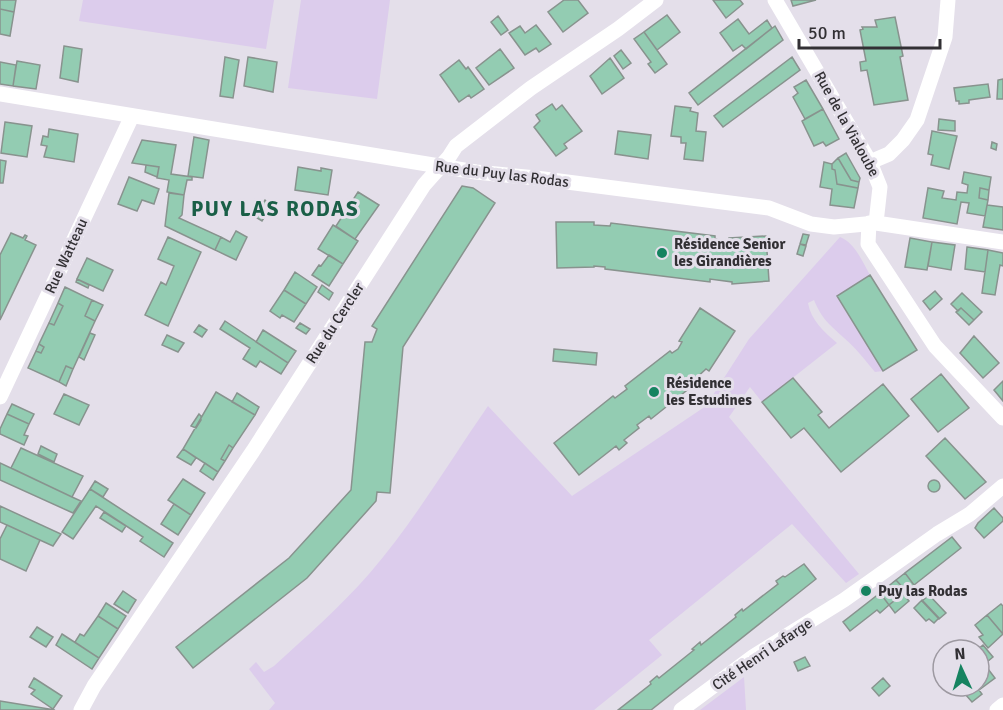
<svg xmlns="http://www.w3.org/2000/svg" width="1003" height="710" viewBox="0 0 1003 710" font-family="Signika,sans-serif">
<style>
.green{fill:#dcccec}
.building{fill:#93ccb2;stroke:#88938e;stroke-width:1.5}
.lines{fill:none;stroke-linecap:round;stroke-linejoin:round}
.street{stroke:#fff;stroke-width:15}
.poi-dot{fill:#168360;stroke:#e4dfea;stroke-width:2}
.labels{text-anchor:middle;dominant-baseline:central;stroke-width:6;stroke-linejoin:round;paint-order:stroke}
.street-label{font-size:15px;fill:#323034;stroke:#e4dfea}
.poi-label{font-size:15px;font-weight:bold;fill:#323034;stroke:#e4dfea;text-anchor:start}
.district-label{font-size:21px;font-weight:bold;letter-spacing:1.5px;fill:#1a5f47;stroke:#e4dfea}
</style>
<rect width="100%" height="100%" fill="#e4dfea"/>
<path class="green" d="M83,0H274L266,49L79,21Z
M301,0H390L377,99L288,88Z
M840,237C855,243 862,261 870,275L837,297L883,371L875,372C865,360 855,347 843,337C828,323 822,319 814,300L808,303C811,320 824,332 837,343L762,402L750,387L729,417L859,574L846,583L792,524L649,640L662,655L594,710H269L275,703L249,669L256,662L264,672L274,666C307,636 340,607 369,574C414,522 449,462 488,406L572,496L706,406L749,339Z
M744,677L746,710H700Z"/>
<path class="building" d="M0,0H16L14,12L0,9Z
M564,0H578L588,13L563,32L548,12Z
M713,0H740L743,4L726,18Z
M791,0H816L793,6Z
M0,9L14,12L10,36L0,34Z
M667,15L680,32L657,50L644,32Z
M498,16L508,30L501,35L491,22Z
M895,17L903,56L900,57L908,100L874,105L867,70L861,71L860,62L866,61L860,30L863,29L862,27H877L875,20Z
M738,19L749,34L767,20L772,28L746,49L742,45L733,51L720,33Z
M536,25L551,44L539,52L536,48L525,55L509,33L520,26L525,33Z
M775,26L783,40L698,105L689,93Z
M644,32L667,64L655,73L648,64L651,62L634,39Z
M64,46L82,49L78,82L60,78Z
M500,49L514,68L489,85L476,68Z
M621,50L631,63L623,69L614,56Z
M225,57L239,60L233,98L220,96Z
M248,57L277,62L273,92L244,86Z
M792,57L800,70L723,127L714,116Z
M610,58L624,78L602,94L590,76Z
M459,60L466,69L468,67L484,89L471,98L469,95L459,102L440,75Z
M17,61L40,65L36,89L13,86Z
M0,62L16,65L13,86L0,84Z
M1003,79V99H997L998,80Z
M806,80L823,109L805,119L793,97L798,93L794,87Z
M988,84L990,97L969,100V103L959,104V101H956L954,88Z
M552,104L556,110L562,105L582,131L564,144L567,148L556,156L534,127L540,121L536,115Z
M675,106L691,108L690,111L698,113L696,131L706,132L703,161L684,159L686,143H681V137L671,136Z
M823,109L839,139L826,146L823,142L814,146L802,121Z
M939,119L955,121V131L938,130Z
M5,122L32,126L27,157L1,153Z
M49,129L78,134L74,162L44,157L47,146L41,145L43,136L48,137Z
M618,131L651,135L648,159L615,154Z
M932,131L957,136L949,169L931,165L933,155L928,154Z
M194,137L209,140L203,178L188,176Z
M142,140L176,145L171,174L192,177V180H187L184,195L167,192L169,180L157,178L159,167L132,163Z
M992,142L997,144L996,150L991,148Z
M846,153L860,178L859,182L851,180L838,158Z
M838,158L851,180L859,182L858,188L837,184L835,170L832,169V164Z
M0,160L6,161L3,183H0Z
M824,162L832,164V169L835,170L837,184L858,188L854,208L830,205L832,189L820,187Z
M146,165L159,167L157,177L145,172Z
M298,167L321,171V168L332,170L328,195L295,190Z
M964,172L991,177L989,190L980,188L979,198L988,200L985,216L967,213L969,203L961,202L957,224L923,218L928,188L944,191L942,198L956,200L957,192L967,193L968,185L962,183Z
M129,177L159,189L154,204L142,200L137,211L118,204Z
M462,186L473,188L495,203L403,347L390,493L377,492L376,501L307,578L193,668L176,647L289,558L351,490L365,342H372L377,329L372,326Z
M980,188L989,190L988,200L979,198Z
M358,192L379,205L355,239L336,226Z
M169,193L184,195L182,215L179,218L221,237L215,250L165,226Z
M265,200L272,205L262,221L254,216Z
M987,205L1003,207V230L983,227Z
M556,222H594V225L610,226L611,223L715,236V239L729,241V238L766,236L769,281L732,284V282L710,279V282L605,269V267L594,266V267L557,268Z
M333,225L358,241L343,264L318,249Z
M236,231L247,237L236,260L215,250L221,237L230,242Z
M11,233L23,238L25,235L27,236L25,240L36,245L0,320V255Z
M803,234L809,235L806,245L800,244Z
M168,237L201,252L168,326L145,315L161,282L166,285L174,266L158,259Z
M910,238L932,242L927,270L905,267Z
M932,242L955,245L951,270L928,266Z
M800,244L806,246L803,256L797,254Z
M967,247L988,250L985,272L965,269Z
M988,250L1003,253V266L1000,265L995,295L982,293Z
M329,255L343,264L329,286L312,275L319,265L321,266Z
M87,258L113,270L103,291L77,279Z
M295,272L317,287L306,304L284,290Z
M870,275L917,350L883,371L837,296Z
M77,279L89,285L88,288L76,282Z
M322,285L333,293L329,300L318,292Z
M65,287L92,300L85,316L95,321L73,369L66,366L59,382L28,368L36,351L41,353L44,347L39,344L49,323L54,325L63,306L58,303Z
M284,290L306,304L294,322L282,315L280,318L270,311Z
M935,291L942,299L930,310L923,301Z
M962,293L982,312L974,320L961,308L958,311L951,304Z
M92,300L103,305L95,321L85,316Z
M58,303L63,306L54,325L49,323Z
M700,308L735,331L709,371L706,369L693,381L696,383L651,419L649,416L637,425L639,428L624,440L627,443L619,450L616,446L579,475L554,443L613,396L615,398L627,389L625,386L670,351L672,353L678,349L682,342L679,341Z
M961,308L974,320L969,325L956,312Z
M225,321L288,363L281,374L260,361L256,367L243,359L250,348L220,329Z
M300,323L310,329L306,334L296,328Z
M199,325L207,330L202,337L194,332Z
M263,330L296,351L288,363L256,342Z
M90,333L95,335L84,360L79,357Z
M167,335L184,343L178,352L162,345Z
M974,336L999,363L983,378L960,353Z
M39,344L44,347L41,353L36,351Z
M554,349L597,353L596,365L553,361Z
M66,366L73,369L66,386L59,382Z
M941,374L969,408L938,432L911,399Z
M793,378L822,412L818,415L829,428L883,384L909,416L841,472L804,428L791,438L762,402Z
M1003,381V401L994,390Z
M216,392L255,415L233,448L229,445L221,459L225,461L218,472L183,449Z
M237,393L259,407L255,415L232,402Z
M64,394L89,405L79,425L54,414Z
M12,404L34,414L29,424L7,414Z
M7,414L29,424L24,435L28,436L24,445L0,434V429Z
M199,414L201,416V420L196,428L191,426Z
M945,438L986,482L965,499L926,456Z
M229,445L233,448L225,461L221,459Z
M41,446L57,454L54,462L38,454Z
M21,448L83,476L72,497L11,468Z
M183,449L196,458L191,465L177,457Z
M0,463L72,497L81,501L73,513L0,480Z
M205,463L218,472L213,480L200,471Z
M183,479L205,493L191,515L168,500Z
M928 486a6 6 0 1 1 12 0a6 6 0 1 1-12 0Z
M95,481L108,489L103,497L90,489Z
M90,489L173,543L164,557L140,541L143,537L96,506L73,539L62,532Z
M174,504L191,515L178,535L161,524Z
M0,506L61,534L53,546L0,522Z
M994,508L1003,518V521L984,538L975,528L978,523Z
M104,512L126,526L122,532L100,518Z
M7,525L40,540L26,571L0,559V539Z
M952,537L961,548L914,585L905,573Z
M804,564L816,579L651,710H618L651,684L650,682L657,676L659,678L694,650L692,649L700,642L701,645L736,617L735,615L742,609L743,611L778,584L776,581L783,576L785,577Z
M905,573L914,585L906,591L896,580Z
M896,580L906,591L889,605L880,593Z
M123,591L136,600L128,613L114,604Z
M880,593L889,605L880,613L877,610L850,631L843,622Z
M903,594L909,601L895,613L889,605Z
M929,595L946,613L939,619L922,601Z
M922,600L939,618L934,623L929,619L926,621L914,608Z
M106,603L126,616L118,629L98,616Z
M1001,604L1003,606V634L987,615Z
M987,615L1003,634L988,648L979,637L983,635L975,625Z
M98,616L118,629L99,658L75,642L80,634L84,636Z
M37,627L53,637L46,647L30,637Z
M62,634L99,658L92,669L56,645Z
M983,645L993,657L981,667L985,672L988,669L995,678L979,690L976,686H979V650H977Z
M805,657L810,666L798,671L794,662Z
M34,678L62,696L53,709L31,694L35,690L29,687Z
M883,678L890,686L879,696L872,688Z
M958,686H976L982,694L972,702Z
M0,701L55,710H0Z"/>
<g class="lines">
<path class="street" d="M775,0L870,162L880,187L876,223
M0,94L476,172L536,178L769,208L811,224L834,227L876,223L1003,242
M870,162L889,154L903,140L917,120L945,37L948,0
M869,223L868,244L935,346L1003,418
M0,397L132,116
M81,710L94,686L253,451L424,185L449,157L456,146L531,88L618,29L656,0
M681,710L754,656L844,600L937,534L970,514L1003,486
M997,710L1003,705"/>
</g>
<g class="poi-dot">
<circle cx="662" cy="253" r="6"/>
<circle cx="654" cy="392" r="6"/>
<circle cx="866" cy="591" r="6"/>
</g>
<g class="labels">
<g class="street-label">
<text transform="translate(847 124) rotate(61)">Rue de la Vialoube</text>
<text transform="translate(502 174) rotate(7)">Rue du Puy las Rodas</text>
<text transform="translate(66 256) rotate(-65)">Rue Watteau</text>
<text transform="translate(335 323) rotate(-57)">Rue du Cercler</text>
<text transform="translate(762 654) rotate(-34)">Cité Henri Lafarge</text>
</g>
<g class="poi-label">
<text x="674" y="244">Résidence Senior<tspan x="674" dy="17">les Girandières</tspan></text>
<text x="666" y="383">Résidence<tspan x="666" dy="17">les Estudines</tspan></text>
<text x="878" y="591">Puy las Rodas</text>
</g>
<g class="district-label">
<text x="275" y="209">PUY LAS RODAS</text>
</g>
</g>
<g transform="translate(961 668) rotate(356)"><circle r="28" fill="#e4dfea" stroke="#9d99a1" stroke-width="1.5"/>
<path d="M0-4.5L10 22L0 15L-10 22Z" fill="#168360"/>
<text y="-9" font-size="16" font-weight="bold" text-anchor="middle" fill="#323034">N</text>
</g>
<path d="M799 39v9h141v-9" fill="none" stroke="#323034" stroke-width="3"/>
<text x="808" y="39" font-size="18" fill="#323034" stroke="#e4dfea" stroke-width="4.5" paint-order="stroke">50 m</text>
</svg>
